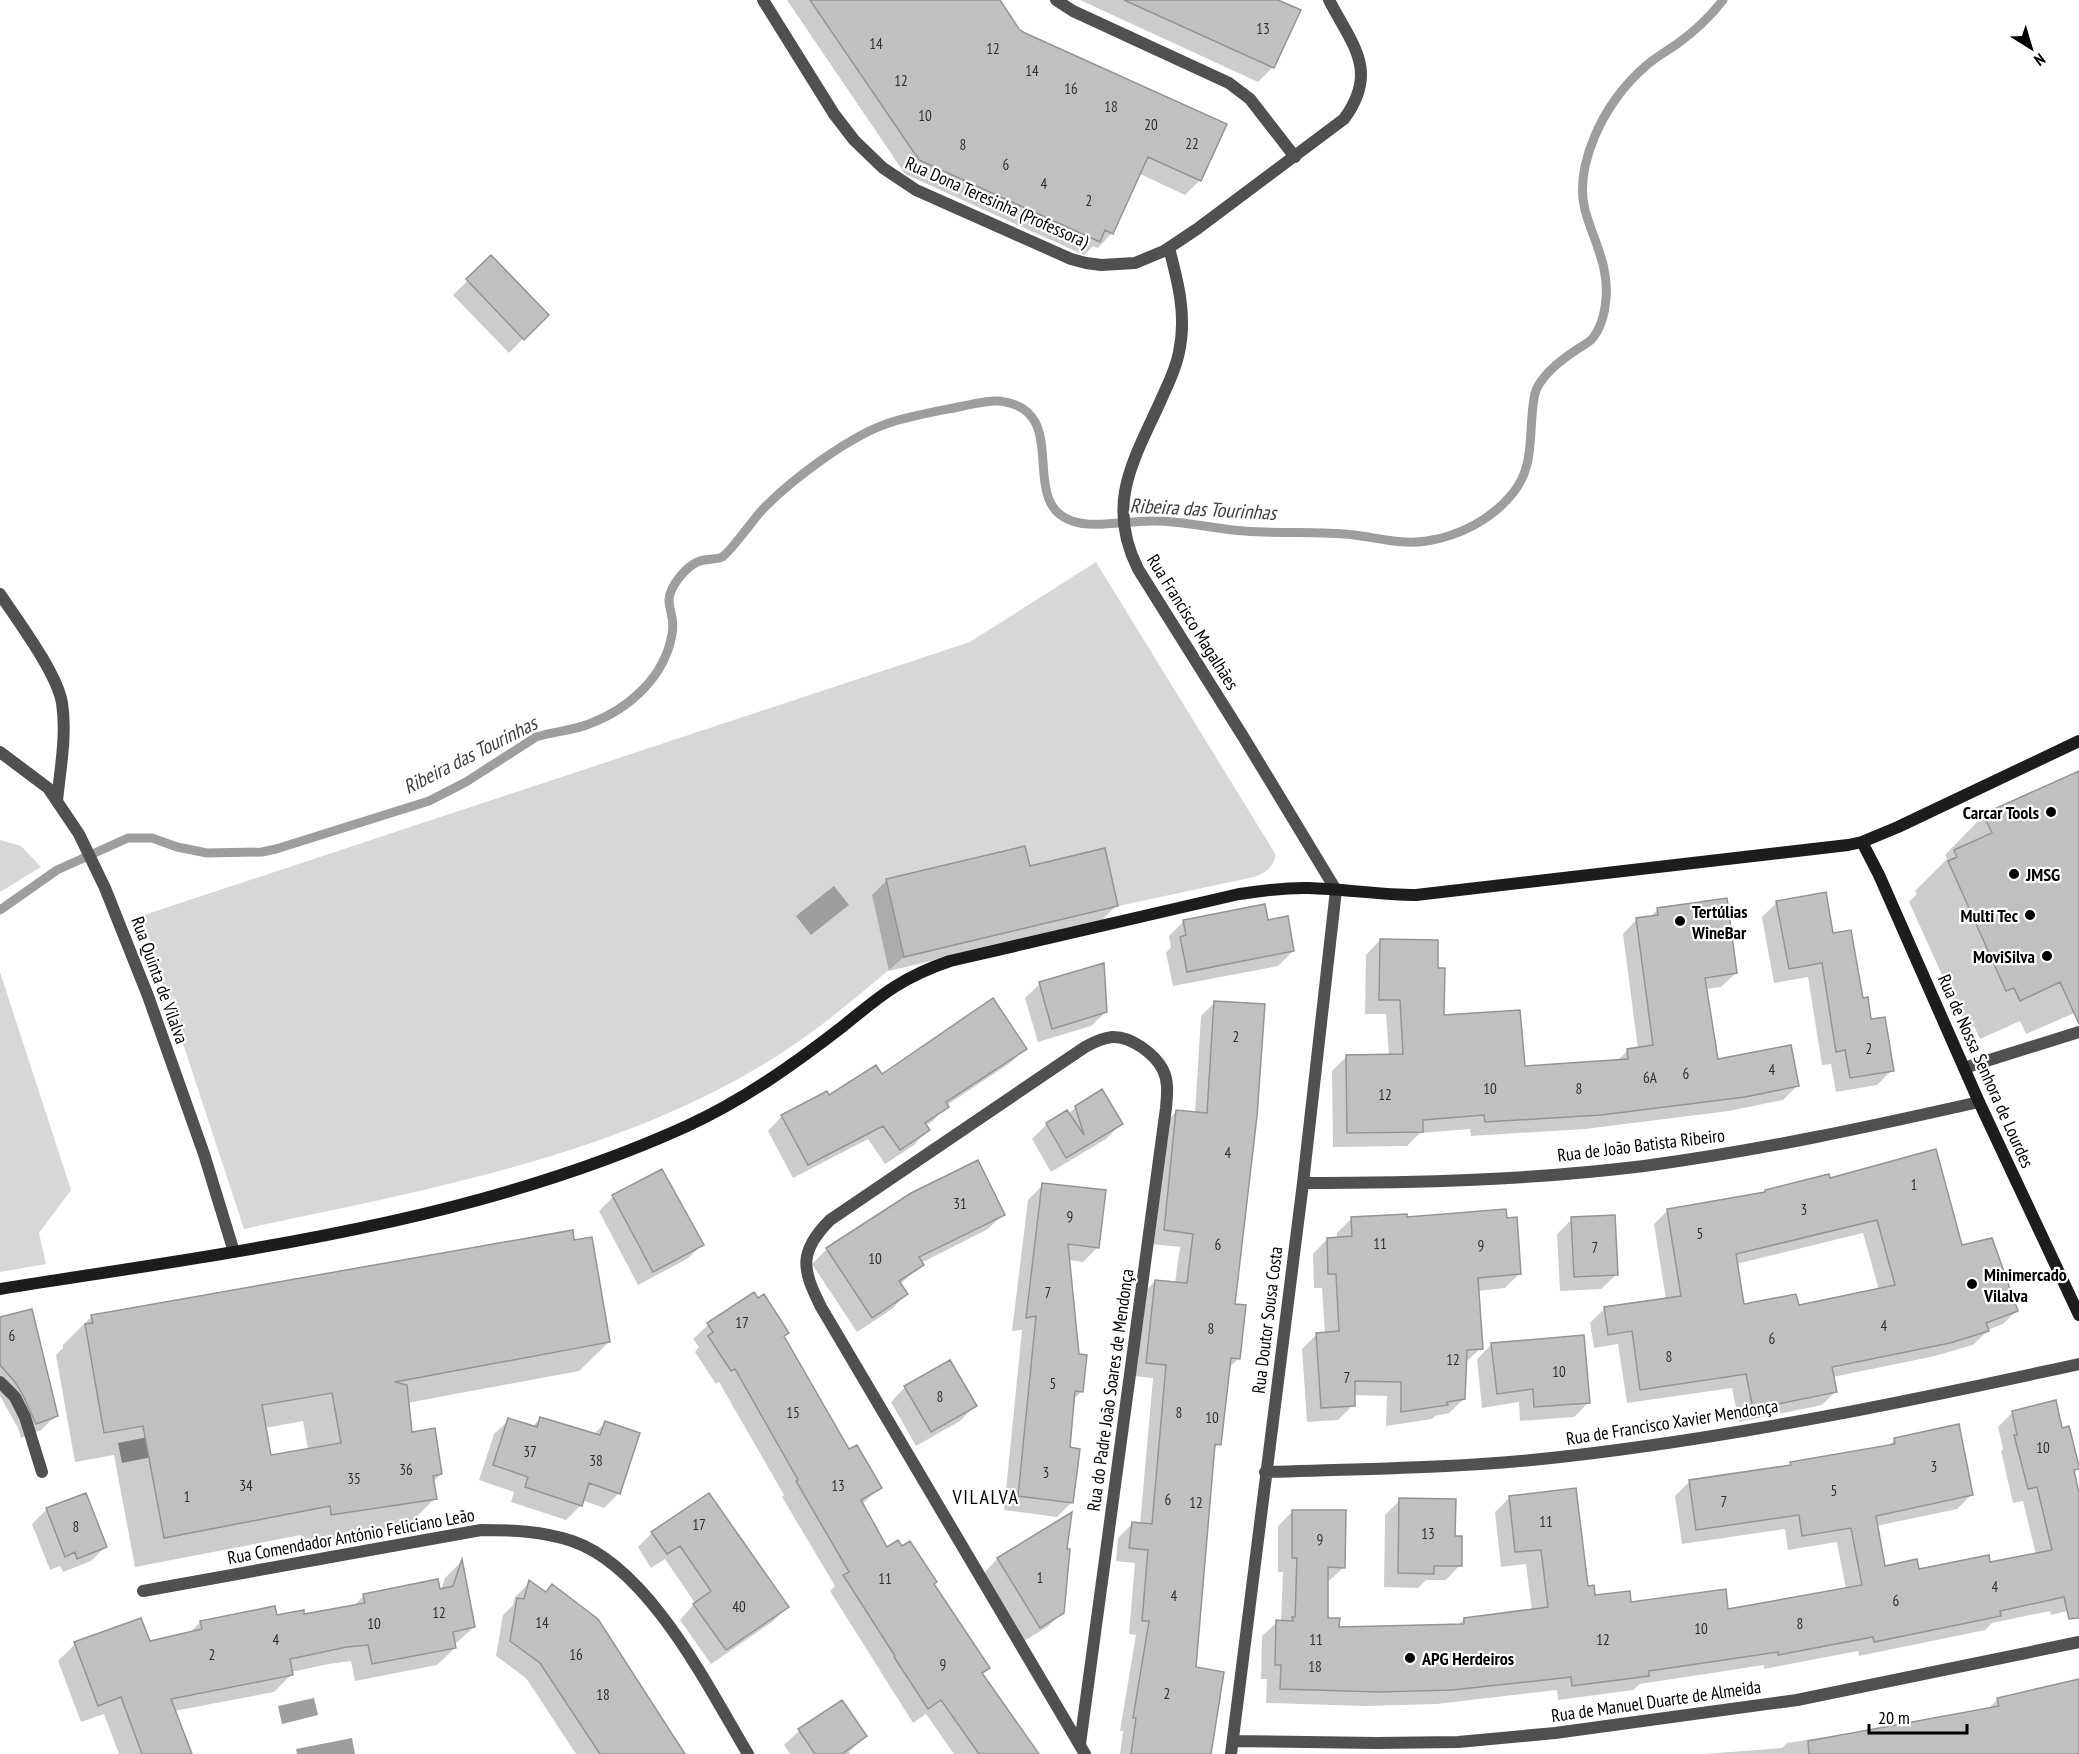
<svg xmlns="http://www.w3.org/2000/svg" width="2079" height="1754" viewBox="0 0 2079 1754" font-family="'PT Sans Narrow',sans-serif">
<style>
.green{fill:#d7d7d7}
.water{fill:#9e9e9e}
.shadow{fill:#0003;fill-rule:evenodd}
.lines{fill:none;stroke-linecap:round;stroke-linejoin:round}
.stream{stroke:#9e9e9e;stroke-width:9}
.building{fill:#c0c0c0;stroke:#949494;stroke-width:1.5;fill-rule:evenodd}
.lane{stroke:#505050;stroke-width:12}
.street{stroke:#505050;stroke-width:12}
.secondary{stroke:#1d1d1d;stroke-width:12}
.poi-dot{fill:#000;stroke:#fff;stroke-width:2}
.labels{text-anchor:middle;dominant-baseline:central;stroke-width:4.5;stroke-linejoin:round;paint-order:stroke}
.number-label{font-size:15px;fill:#303030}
.street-label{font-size:18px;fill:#000;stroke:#fff}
.poi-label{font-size:18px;font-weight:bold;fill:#000;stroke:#fff;text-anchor:start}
.water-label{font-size:20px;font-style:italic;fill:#3f3f3f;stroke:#fff}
.neighbourhood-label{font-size:20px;letter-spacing:1.5px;fill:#000;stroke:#fff}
</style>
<rect width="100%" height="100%" fill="#fff"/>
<path class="green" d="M1096,562L1276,855C1272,868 1267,872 1254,877L1118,906L1104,848L1030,866L1025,846L886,879L904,957C865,990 826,1024 783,1052C623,1156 427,1189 244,1229L141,916L970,642Z
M0,840L21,846L41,867L0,892Z
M0,972L71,1190L39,1233L46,1264L0,1272Z"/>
<path class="water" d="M834,886L849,905L811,935L796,916Z
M168,1433L172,1453L122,1463L118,1443Z
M314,1698L318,1715L282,1724L278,1706Z
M352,1738L355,1754H297L296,1749Z"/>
<path class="shadow" d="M787,0H999L1018,30L1200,180L1185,195L1138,173L1112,233L1098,248L1093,246L1084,255L905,174Z
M1080,0H1274L1273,67L1258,82Z
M491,258L547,315L509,353L453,295Z
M2079,773V1011L2026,1034L2020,1021L1980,1039L1974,1026L1967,1030L1909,902L1917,894L1915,891L1947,859L1945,855L1984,815Z
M887,880L1117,905L1102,920L889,971L872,895Z
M1777,902L1832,934L1892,1070L1877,1085L1836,1092L1831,1064L1822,1065L1808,977L1774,983L1762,917Z
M1658,909L1736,973L1721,987L1706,989L1717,1061L1797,1086L1783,1100L1729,1111L1585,1129L1471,1136L1470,1129L1420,1133L1407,1146L1333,1147L1332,1071L1346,1057L1389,1056L1386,1014H1365L1366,955L1380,940L1437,969L1443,1017L1523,1068L1617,1061L1628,1050L1638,1049L1623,934L1637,919L1649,918Z
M1184,921H1267L1293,951L1278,966L1173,986L1166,953L1171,947L1169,936Z
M1040,984L1106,1012L1091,1026L1038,1042L1025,998Z
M1215,1002L1234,1306L1239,1358L1228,1369L1219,1444L1213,1450L1194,1669L1201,1754H1120L1123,1731H1120L1136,1635L1129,1634L1135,1563L1116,1561L1118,1538L1132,1524L1140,1525L1153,1378L1133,1376L1142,1295L1155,1281L1175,1283L1180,1247L1151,1244L1163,1125L1176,1112L1195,1113L1201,1016Z
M1025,1049L1010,1063L947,1105L933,1121L925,1126L928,1130L914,1145L885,1164L868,1139L793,1178L768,1131L782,1116L881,1076Z
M1076,1107L1121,1124L1106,1139L1051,1172L1032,1139L1047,1124L1068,1114Z
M1829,1180L1960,1246L2017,1310L2003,1324L1988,1330L1973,1345L1935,1356L1833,1377L1836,1391L1822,1405L1739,1422L1732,1388L1627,1403L1618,1344L1594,1348L1590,1323L1604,1309L1666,1300L1654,1224L1668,1210L1762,1194L1765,1191ZM1863,1233L1879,1290L1798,1306H1742L1736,1264Z
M1043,1185L1098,1247L1083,1262L1068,1260L1082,1391L1073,1400L1068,1449L1072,1502L1057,1517L1004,1510L1022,1330L1012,1331L1028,1200Z
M613,1197L702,1245L687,1259L638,1285L599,1211Z
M1003,1214L988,1229L921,1263L922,1265L900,1284L906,1294L892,1309L857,1332L812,1264L827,1249Z
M1352,1218H1406L1519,1274L1505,1288L1477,1291L1481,1348L1465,1363L1464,1399L1449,1413L1435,1416L1432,1419L1386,1426L1387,1396L1353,1395V1405L1338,1420L1307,1422L1302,1349L1317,1334H1325L1322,1288H1314L1313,1254L1327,1239L1337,1238V1233Z
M1572,1219L1616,1275L1601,1289L1560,1291L1557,1234Z
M573,1242L609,1342L579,1371L407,1403L410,1433L441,1474L433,1482L435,1498L406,1528L302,1544L301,1535L135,1567L114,1455L75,1462L56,1355L63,1348V1345L92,1316ZM303,1421L308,1450L270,1457L265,1428Z
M753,1294L783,1337L849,1451L880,1488L862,1504L886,1550L988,1668L981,1675L1029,1754H954L926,1714L913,1723L830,1591L835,1586L782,1497L784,1495L719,1382L716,1384L695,1352L699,1347L693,1339L708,1325Z
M0,1318L56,1416L41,1430L21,1438L18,1428L0,1396Z
M1491,1345L1589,1402L1574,1417L1520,1421L1519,1402L1482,1408L1477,1359Z
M905,1387L975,1406L960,1421L916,1446L891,1402Z
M2012,1413L2061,1429L2078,1468L2073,1473L2079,1500V1608L2051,1615L2050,1611L1992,1623L1985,1630L1859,1656L1858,1651L1764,1669V1665L1640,1684L1633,1690L1558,1700L1557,1690L1437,1704L1364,1706L1266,1703L1267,1679H1261L1262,1636L1277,1622H1281L1283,1572H1278V1526L1293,1511L1344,1567L1329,1581H1326V1619L1338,1629L1458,1625L1464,1619L1532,1611L1526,1564L1501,1567L1495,1512L1509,1498L1594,1597L1630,1604L1727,1611L1846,1589L1837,1542L1788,1550L1785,1529L1682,1544L1675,1496L1690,1481L1788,1467L1791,1463L1887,1447L1895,1439L1972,1494L1957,1509L1876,1526L1883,1568L1918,1571L1989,1564L2036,1555L2023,1501L2013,1503L2001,1451L2003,1449L1998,1427Z
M541,1418L593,1435L605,1423L619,1493L604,1508L582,1500L581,1505L566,1520L511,1502L514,1492L479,1480L494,1434L509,1420L532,1427Z
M709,1495L787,1607L772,1622L711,1664L680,1620L695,1603L665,1559L651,1568L638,1547L652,1533Z
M1400,1500L1453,1537L1460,1565L1446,1580H1426L1418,1588L1384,1587L1385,1515Z
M47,1509L105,1547L91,1561L63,1572L60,1566L50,1570L32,1524Z
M1070,1515L1066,1550L1062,1612L1047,1627L1024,1641L983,1574L997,1559Z
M461,1562L474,1627L454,1645L455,1648L437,1665L355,1681L351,1661L329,1664L291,1672V1675L274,1692L174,1711L190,1754H119L104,1714L81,1722L58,1661L75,1644L149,1642L189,1634L200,1622L303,1616L353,1607L364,1595L441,1590L445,1578Z
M530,1582L670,1733L671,1732L686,1754H576L526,1678L496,1656L503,1615L513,1605L515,1597Z
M2079,1681V1754H1705L1782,1748L1787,1743L1849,1733L1850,1735L1988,1709L1998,1699Z
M842,1702L865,1736L849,1752L850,1754H790L784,1745L799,1731Z"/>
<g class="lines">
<path class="stream" d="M0,910L57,870L128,838H152L177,847L207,853L262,852L276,849L429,801L466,782L536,737C554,731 572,731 589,724C629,709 665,677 672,634C677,610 660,606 676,582C683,572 692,562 704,560C709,559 718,559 722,557C729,554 755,517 763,509C792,479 852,434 892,422C915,415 939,411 963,406C975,404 987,400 999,401C1074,409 1016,502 1072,521C1094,529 1130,520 1154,521C1185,521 1214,529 1245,531C1281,534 1318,531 1354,535C1379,538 1402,545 1427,541C1460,536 1492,519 1513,493C1534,467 1529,437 1533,406C1534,399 1534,394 1537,388C1545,372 1561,360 1576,350C1581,347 1586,344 1591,340C1601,329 1605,312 1606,298C1609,265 1593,240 1585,210C1579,187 1585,160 1594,138C1605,111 1624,84 1647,65C1656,57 1667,51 1677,44C1695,31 1710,17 1723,0"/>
</g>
<path class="building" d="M810,0H1000L1019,29L1025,33L1227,124L1201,181L1148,157L1113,234L1105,230L1100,242L919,160Z
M1124,0H1278L1301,10L1274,68Z
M491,255L549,315L524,340L466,279Z
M2079,771V1024L2060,982L2020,1001L2014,988L2006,991L1948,861L1957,857L1954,850L1992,833L1983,814Z
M1025,846L1030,866L1105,848L1118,906L904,957L886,879Z
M1826,892L1833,933L1851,930L1863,998L1868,997L1871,1019L1885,1017L1894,1071L1850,1078L1845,1050L1836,1052L1822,963L1789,969L1776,901Z
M1727,898L1737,973L1705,978L1718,1059L1791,1045L1799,1086L1745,1097L1601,1115L1485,1122L1484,1115L1423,1120V1132L1347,1133L1346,1055L1403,1054L1400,1000H1379L1380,939L1438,940V968H1445L1444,1015L1520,1010L1525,1066L1628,1059L1627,1049L1653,1045L1636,918L1658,915L1657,908Z
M1265,904L1268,920L1288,916L1294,951L1187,972L1180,937L1186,935L1183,920Z
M1104,963L1107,1012L1052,1029L1039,982Z
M993,998L1027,1049L946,1102L949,1107L925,1123L930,1130L900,1150L883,1126L808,1165L781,1115L827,1091L829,1095L876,1065L882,1074Z
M1214,1001L1265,1004L1257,1116L1235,1304L1246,1305L1240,1359L1231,1358L1221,1445L1215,1444L1196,1667L1224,1672L1211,1754H1131L1136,1718H1133L1149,1621H1142L1148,1550L1129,1548L1132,1522L1152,1524L1166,1365L1146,1363L1155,1280L1187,1283L1193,1234L1164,1230L1176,1110L1207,1113Z
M1102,1089L1123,1124L1066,1158L1046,1123L1067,1110L1084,1135L1075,1106Z
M1936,1149L1962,1245L1992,1238L2018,1311L1986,1323L1989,1331L1950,1343L1832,1367L1837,1392L1753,1409L1746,1374L1640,1390L1632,1331L1608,1335L1604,1307L1681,1296L1667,1209L1765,1192V1190L1829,1174L1830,1178ZM1877,1220L1895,1285L1799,1305L1796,1294L1744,1304L1736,1254Z
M978,1160L1005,1215L919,1257L924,1265L899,1281L908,1294L872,1318L826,1248L911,1193Z
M662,1169L704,1245L653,1272L612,1195Z
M1042,1183L1106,1190L1099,1248L1068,1244L1079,1354L1087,1355L1083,1392L1075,1391L1070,1447L1080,1449L1073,1503L1018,1496L1036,1316L1026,1318Z
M1506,1209L1507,1218L1517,1217L1521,1274L1478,1278L1483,1349L1467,1350L1465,1399L1447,1402L1448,1405L1401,1412V1382L1355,1381V1406L1321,1408L1316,1333L1339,1331L1336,1274H1328L1327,1238L1352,1236L1351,1217L1407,1214V1217Z
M1615,1215L1618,1275L1574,1277L1571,1217Z
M573,1230L574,1240L592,1237L610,1342L395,1382L407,1385L412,1432L435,1428L442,1474L433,1476L437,1499L331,1515L330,1506L164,1538L143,1426L104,1433L85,1324L93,1323L91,1315ZM332,1393L341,1443L271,1455L262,1405Z
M754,1292L758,1298L764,1294L789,1333L784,1336L849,1449L857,1445L882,1488L861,1500L887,1547L898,1540L902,1546L910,1541L937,1582L934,1584L990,1668L982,1673L1039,1754H979L941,1700L928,1709L894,1657L895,1656L843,1575L849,1572L796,1481L798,1480L735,1369L731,1371L708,1336L713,1332L707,1323Z
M32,1309L58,1416L36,1424L22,1393L15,1382L0,1365V1317Z
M1584,1335L1590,1403L1534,1407L1533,1389L1497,1394L1491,1343Z
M950,1360L977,1406L931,1432L904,1386Z
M2056,1400L2062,1428L2069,1426L2079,1466V1469L2074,1470L2079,1493V1618L2069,1619L2064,1597L2000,1611L2001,1616L1874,1642L1873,1637L1778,1655V1652L1649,1671V1676L1572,1686L1571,1677L1452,1690L1379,1692L1280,1689L1281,1665H1275L1276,1620L1293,1621L1292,1617H1295L1297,1558H1292V1510H1346L1345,1568L1328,1567V1618H1340L1339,1627L1464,1624V1618L1548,1607L1541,1550L1515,1552L1509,1496L1576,1488L1588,1586L1594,1585L1595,1595L1630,1591L1631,1602L1726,1589L1728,1609L1862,1585L1851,1528L1802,1536L1799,1515L1696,1530L1689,1480L1791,1465L1790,1462L1895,1444L1894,1438L1959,1424L1973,1495L1876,1516L1885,1566L1917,1559L1919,1569L1989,1555L1990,1562L2052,1550L2037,1487L2028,1489L2014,1435H2017L2012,1411Z
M540,1417L600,1435L605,1421L640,1433L620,1494L589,1483L582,1506L525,1487L528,1477L493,1465L508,1418L537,1427Z
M86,1493L107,1547L77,1559L75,1552L65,1557L46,1508Z
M709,1493L789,1607L726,1650L693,1604L711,1591L680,1546L667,1554L651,1532Z
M1399,1498L1456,1499L1455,1536H1462V1566H1434V1574L1398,1573Z
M1072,1512L1067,1549H1070L1064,1613L1040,1628L997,1558Z
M462,1559L475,1627L453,1632L456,1648L372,1664L368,1645L347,1647L290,1659L293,1675L171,1699L192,1754H142L121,1697L98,1706L74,1642L141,1618L150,1641L202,1629L200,1621L275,1606L277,1615L304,1610V1614L365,1603L363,1594L438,1579L440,1589L453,1586Z
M529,1580L546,1592L552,1584L598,1619L685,1754H600L540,1663L510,1641L517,1598L524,1599Z
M2079,1679V1754H1809L1808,1741L1999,1706L1997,1698Z
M842,1700L867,1736L842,1754H815L798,1729Z"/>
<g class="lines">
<path class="lane" d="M0,594C18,621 57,673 62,703C67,735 60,770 57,801
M0,1382L15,1397L25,1417L42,1472"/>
<path class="street" d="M763,0L834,114L854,140L883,168L916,190L1071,259L1086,263L1101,265L1135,263L1164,251L1197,229L1344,119C1379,71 1353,46 1329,0
M1056,0L1073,11L1229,83L1250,99L1295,157
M1169,248C1178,282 1187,316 1179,352C1176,369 1168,384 1161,400C1134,460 1105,503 1138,569L1244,738L1336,890L1303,1183L1231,1754
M0,752L48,788L79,834L105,888L148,996L204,1154L234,1252
M1964,1068L2079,1032
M1303,1183C1417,1183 1531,1180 1644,1166C1757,1151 1868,1127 1979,1102
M1265,1472C1367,1469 1469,1468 1569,1456C1741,1436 1910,1401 2079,1364
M143,1591L481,1530C512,1530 542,1531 572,1541C649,1567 708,1687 748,1754
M1233,1741L1377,1743L1458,1742L1555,1733L1797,1700L2079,1642
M1080,1744L1166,1108C1167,1095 1169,1082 1163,1070C1155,1054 1131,1036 1112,1037C1102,1038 1094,1042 1085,1047L830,1220C798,1252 802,1269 821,1307L1085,1754"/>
<path class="secondary" d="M1862,842L1879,875L1979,1102L2079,1315
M0,1289C231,1252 472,1224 687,1126C742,1101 793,1065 842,1027C880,996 902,977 950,961L1239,894C1262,891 1285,887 1309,888C1344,889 1380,895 1416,895L1848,845L1862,842L1898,827L2079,741"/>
</g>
<g class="poi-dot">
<circle cx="2051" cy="812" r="6"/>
<circle cx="2014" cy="874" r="6"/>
<circle cx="2030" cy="915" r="6"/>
<circle cx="1680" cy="921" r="6"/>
<circle cx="2047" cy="956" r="6"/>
<circle cx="1972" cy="1284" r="6"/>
<circle cx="1410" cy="1658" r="6"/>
</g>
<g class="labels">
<g class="number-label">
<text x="1263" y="28">13</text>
<text x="876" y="43">14</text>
<text x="993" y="48">12</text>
<text x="1032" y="70">14</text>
<text x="901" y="80">12</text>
<text x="1071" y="88">16</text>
<text x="1111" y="106">18</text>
<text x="925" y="115">10</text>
<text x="1151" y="124">20</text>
<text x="1192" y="143">22</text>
<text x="963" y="144">8</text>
<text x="1006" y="164">6</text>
<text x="1044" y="183">4</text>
<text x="1089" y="200">2</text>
<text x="1236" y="1036">2</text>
<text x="1869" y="1048">2</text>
<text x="1772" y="1069">4</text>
<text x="1686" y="1073">6</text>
<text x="1650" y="1077">6A</text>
<text x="1490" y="1088">10</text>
<text x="1579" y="1088">8</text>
<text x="1385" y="1094">12</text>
<text x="1228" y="1152">4</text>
<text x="1914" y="1184">1</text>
<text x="960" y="1203">31</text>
<text x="1804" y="1209">3</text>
<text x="1070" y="1216">9</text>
<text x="1700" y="1233">5</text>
<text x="1380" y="1243">11</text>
<text x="1218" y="1244">6</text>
<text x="1481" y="1245">9</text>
<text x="1595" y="1247">7</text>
<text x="875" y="1258">10</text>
<text x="1048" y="1292">7</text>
<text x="742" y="1322">17</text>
<text x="1884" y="1325">4</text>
<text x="1211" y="1328">8</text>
<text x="12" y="1335">6</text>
<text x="1772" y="1338">6</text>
<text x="1669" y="1356">8</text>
<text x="1453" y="1359">12</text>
<text x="1559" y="1371">10</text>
<text x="1347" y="1377">7</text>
<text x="1053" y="1383">5</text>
<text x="940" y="1396">8</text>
<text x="793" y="1412">15</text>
<text x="1179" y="1412">8</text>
<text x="1212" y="1417">10</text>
<text x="2043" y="1447">10</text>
<text x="530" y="1451">37</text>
<text x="596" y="1460">38</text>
<text x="1934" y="1466">3</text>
<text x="406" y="1469">36</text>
<text x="1046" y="1472">3</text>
<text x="354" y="1478">35</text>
<text x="246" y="1485">34</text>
<text x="838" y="1485">13</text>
<text x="1834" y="1490">5</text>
<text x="187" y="1496">1</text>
<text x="1168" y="1499">6</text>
<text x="1724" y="1501">7</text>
<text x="1196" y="1502">12</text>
<text x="1546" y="1521">11</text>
<text x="699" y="1524">17</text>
<text x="76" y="1526">8</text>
<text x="1428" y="1533">13</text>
<text x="1320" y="1539">9</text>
<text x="1040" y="1577">1</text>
<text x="885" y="1578">11</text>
<text x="1995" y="1586">4</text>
<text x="1174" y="1595">4</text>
<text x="1896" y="1600">6</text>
<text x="739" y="1606">40</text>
<text x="439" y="1612">12</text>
<text x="542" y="1622">14</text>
<text x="374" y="1623">10</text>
<text x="1800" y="1623">8</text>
<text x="1701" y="1628">10</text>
<text x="276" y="1639">4</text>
<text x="1316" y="1639">11</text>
<text x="1603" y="1639">12</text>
<text x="212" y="1654">2</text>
<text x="576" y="1654">16</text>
<text x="943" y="1664">9</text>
<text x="1315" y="1666">18</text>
<text x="1167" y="1693">2</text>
<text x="603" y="1694">18</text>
</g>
<g class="street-label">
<text transform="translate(997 202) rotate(24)">Rua Dona Teresinha (Professora)</text>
<text transform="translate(1193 622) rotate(58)">Rua Francisco Magalhães</text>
<text transform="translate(160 980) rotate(70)">Rua Quinta de Vilalva</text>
<text transform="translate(1986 1071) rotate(66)">Rua de Nossa Senhora de Lourdes</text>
<text transform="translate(1641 1145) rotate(-7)">Rua de João Batista Ribeiro</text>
<text transform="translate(1267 1320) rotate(-83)">Rua Doutor Sousa Costa</text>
<text transform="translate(1110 1390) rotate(-82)">Rua do Padre João Soares de Mendonça</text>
<text transform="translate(1672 1422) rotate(-9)">Rua de Francisco Xavier Mendonça</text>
<text transform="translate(351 1536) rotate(-10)">Rua Comendador António Feliciano Leão</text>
<text transform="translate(1656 1701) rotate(-8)">Rua de Manuel Duarte de Almeida</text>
</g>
<g class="poi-label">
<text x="2039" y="812" text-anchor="end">Carcar Tools</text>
<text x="2026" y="874">JMSG</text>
<text x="1692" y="911">Tertúlias<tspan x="1692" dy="21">WineBar</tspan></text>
<text x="2018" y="915" text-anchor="end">Multi Tec</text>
<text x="2035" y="956" text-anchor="end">MoviSilva</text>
<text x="1984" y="1274">Minimercado<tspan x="1984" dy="21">Vilalva</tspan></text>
<text x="1422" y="1658">APG Herdeiros</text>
</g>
<g class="water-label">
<text transform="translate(1203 509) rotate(3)">Ribeira das Tourinhas</text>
<text transform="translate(470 755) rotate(-27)">Ribeira das Tourinhas</text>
</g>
<g class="neighbourhood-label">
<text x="986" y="1497">VILALVA</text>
</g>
</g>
<g transform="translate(2031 48) rotate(143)" stroke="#ffffff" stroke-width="4.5" paint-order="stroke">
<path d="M0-4.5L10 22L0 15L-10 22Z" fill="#000000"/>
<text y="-9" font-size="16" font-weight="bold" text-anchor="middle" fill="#000000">N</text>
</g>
<path d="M1869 1724v9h98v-9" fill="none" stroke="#000000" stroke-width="3"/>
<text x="1878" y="1724" font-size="18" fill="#000000" stroke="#ffffff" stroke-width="4.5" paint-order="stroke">20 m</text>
</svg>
